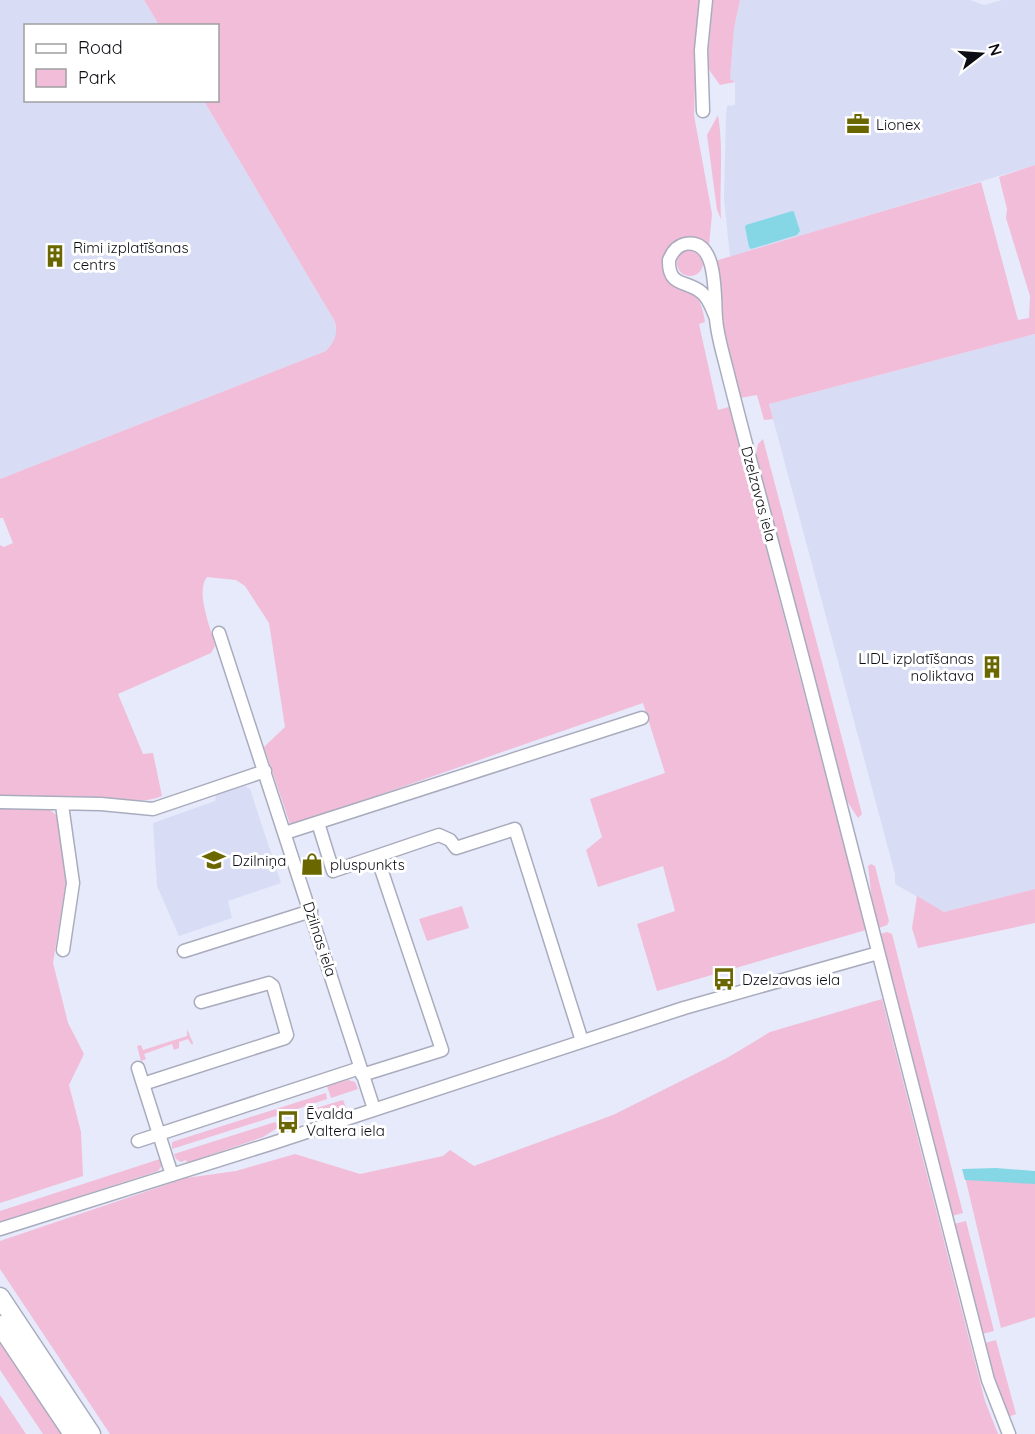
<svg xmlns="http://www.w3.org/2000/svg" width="1035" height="1434" viewBox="0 0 1035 1434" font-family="Quicksand,sans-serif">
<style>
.built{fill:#d8ddf5}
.green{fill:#f2bdd8}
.water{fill:#85d7e6}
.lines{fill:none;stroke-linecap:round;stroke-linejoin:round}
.minor-casing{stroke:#a9acbd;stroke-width:15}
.secondary-casing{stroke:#a9acbd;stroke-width:21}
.minor{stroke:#fff;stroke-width:12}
.secondary{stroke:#fff;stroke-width:18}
.labels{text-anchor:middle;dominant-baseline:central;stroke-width:6;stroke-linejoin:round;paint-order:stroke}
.poi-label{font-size:15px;fill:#0d0e14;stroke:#fff;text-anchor:start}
.street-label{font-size:15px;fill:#0d0e14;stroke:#fff}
</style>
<rect width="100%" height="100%" fill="#e7eafb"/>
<path class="built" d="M0,0H144L159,25L26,26V100L204,101L334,320L337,332L335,339L326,351L0,479Z
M740,0H970L984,5L1002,0H1035V165L730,257L724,198L726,115L727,106L735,105V82L730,79L734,29Z
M1035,334V889L944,912L895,884V874L769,404Z
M245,786L250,789L281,883L228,901L232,918L179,936L157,886L153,823L215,801L216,795Z"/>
<path class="green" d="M144,0H701L697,27L694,115L712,214L709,245V247L700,241L665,261C686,283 701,292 705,322L699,324L718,410L729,407L866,930L657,991L637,924L675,911L663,866L598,887L586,850L602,837L590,799L665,773L643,703L293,825L290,824L264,747L285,727L269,623L245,586L236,580L207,577C195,592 211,628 215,646L211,653L118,694L143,754L153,753L162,796C139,805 126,798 103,798C68,798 34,798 0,797V545L4,547L13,543L3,518H0V479L326,351C335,341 339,332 334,320L204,101L218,100V26L159,25Z
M713,0H740L734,29L730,79L735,82L720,85L707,67Z
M718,115C724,149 719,185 721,219L717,210L707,135Z
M1035,165V334L769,404L773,419L764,420L757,395L740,398L725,331L715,261L981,182L1018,320L1029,318L1030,296L1006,218L1007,209L999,177Z
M677 263a13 13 0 1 1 26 0a13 13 0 1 1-26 0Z
M763,439L862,814L858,818L845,798L840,782L755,459L758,444Z
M0,807L50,810L60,818L68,870L53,963L68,1023L84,1054L69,1085L81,1132L83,1176L0,1203Z
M871,864L875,866L889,921L887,925L879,928L873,909L868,866Z
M1035,889V923L918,948L912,928L917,896L944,912Z
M462,906L469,928L427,941L419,919Z
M887,932L892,934L963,1213L952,1216L880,934Z
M882,999L985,1401L998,1434H110L0,1269V1241L186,1178L236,1171L295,1154L360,1174L443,1156L450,1150L474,1166L613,1115L727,1058L770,1032Z
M187,1029L193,1043L192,1045L188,1039L179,1042V1048L174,1050L172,1044L144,1054L146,1059L141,1061L137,1046L141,1045L143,1050L187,1036Z
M348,1080L355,1082L358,1089L331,1098L327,1086Z
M326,1093L327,1099L283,1114L281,1111L278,1112L279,1115L172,1149V1142Z
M343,1100L347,1110L315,1116L316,1108Z
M275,1122L279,1127L263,1137L187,1163L186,1160L181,1162L176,1159L174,1154Z
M163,1158V1164L158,1171L0,1222V1211Z
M965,1177L1035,1183V1317L1001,1328Z
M966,1221L994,1331L982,1334L954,1224Z
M0,1339L65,1434H43L0,1370Z
M996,1340L1016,1414L1008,1417L992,1375L985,1343Z
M0,1395L26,1434H0Z"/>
<path class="water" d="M792,211L794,212L800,231L797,235L751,249L749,247L745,227L746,225Z
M996,1168L1035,1171V1184L965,1180L962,1169Z"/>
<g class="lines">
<g class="minor-casing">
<path id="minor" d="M703,111L701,50L706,0
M716,318C712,309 709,298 701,292C686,280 668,287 669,260C672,252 676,246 685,244C719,237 714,299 716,318C717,334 722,350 726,366C752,470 781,574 808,678C868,912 928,1146 988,1380L1009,1434
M219,633L374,1109
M0,802L101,804L153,809L265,771
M62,805L73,883L63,950
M318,823L333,871L439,835L450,840L456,848L515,829L582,1041
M285,833L642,718
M184,951L311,911
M138,1068L143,1084
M362,1075L442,1050L377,857
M138,1141L360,1068
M172,1175L143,1084L285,1038L287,1035L273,986L269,983L201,1002
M0,1229L270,1144L684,1008L878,953"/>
</g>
<g class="secondary-casing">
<path id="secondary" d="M0,1297L91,1434
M0,1325L73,1434"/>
</g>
<use href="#minor" class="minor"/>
<use href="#secondary" class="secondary"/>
</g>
<defs>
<g id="office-bare" transform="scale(1.8)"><path d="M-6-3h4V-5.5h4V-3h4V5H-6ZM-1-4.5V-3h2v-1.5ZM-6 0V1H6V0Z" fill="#6a6700" stroke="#fff" stroke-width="2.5" paint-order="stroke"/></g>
<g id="building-bare" transform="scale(1.8)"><path d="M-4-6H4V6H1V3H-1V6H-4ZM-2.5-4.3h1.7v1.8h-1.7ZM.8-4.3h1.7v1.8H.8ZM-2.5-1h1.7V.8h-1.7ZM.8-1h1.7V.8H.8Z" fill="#6a6700" stroke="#fff" stroke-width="2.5" paint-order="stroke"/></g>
<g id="school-bare" transform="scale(1.8)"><path d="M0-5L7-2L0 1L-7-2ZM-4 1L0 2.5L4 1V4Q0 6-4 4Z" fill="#6a6700" stroke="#fff" stroke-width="2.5" paint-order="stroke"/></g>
<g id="shop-bare" transform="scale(1.8)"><path d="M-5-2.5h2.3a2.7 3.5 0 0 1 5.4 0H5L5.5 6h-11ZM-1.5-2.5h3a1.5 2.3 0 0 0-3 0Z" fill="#6a6700" stroke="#fff" stroke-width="2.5" paint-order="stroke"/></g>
<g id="bus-bare" transform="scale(1.8)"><path d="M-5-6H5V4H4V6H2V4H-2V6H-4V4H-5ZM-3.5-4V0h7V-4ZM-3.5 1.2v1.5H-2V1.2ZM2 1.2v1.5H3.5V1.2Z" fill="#6a6700" stroke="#fff" stroke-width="2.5" paint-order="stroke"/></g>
</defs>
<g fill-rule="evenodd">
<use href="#office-bare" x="858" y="124"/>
<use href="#building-bare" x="55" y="256"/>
<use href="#building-bare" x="992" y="667"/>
<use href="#school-bare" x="214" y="860"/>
<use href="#shop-bare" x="312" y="864"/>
<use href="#bus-bare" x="724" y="979"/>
<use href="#bus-bare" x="288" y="1122"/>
</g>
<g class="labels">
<g class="poi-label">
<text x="876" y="124">Lionex</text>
<text x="73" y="247">Rimi izplatīšanas<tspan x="73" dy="17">centrs</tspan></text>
<text x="974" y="658" text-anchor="end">LIDL izplatīšanas<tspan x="974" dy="17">noliktava</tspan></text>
<text x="232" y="860">Dzilniņa</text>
<text x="330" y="864">pluspunkts</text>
<text x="742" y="979">Dzelzavas iela</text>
<text x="306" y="1113">Ēvalda<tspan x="306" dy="17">Valtera iela</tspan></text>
</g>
<g class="street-label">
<text transform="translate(759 494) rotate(75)">Dzelzavas iela</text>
<text transform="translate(320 939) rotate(72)">Dzilnas iela</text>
</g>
</g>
<rect x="24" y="24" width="195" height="78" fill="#ffffff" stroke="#9e9fa1" stroke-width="1.5"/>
<rect x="36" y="44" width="30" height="9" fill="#ffffff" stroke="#9e9fa1" stroke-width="1.5"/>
<text x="78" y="54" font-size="18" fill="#0d0e14">Road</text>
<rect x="36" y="69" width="30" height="18" fill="#f2bdd8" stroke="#9e9fa1" stroke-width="1.5"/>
<text x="78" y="84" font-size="18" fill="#0d0e14">Park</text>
<g transform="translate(981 54) rotate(73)" stroke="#ffffff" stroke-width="4.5" paint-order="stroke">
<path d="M0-4.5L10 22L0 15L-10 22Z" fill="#0d0e14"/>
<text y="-9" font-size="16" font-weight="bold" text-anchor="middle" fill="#0d0e14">N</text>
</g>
</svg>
